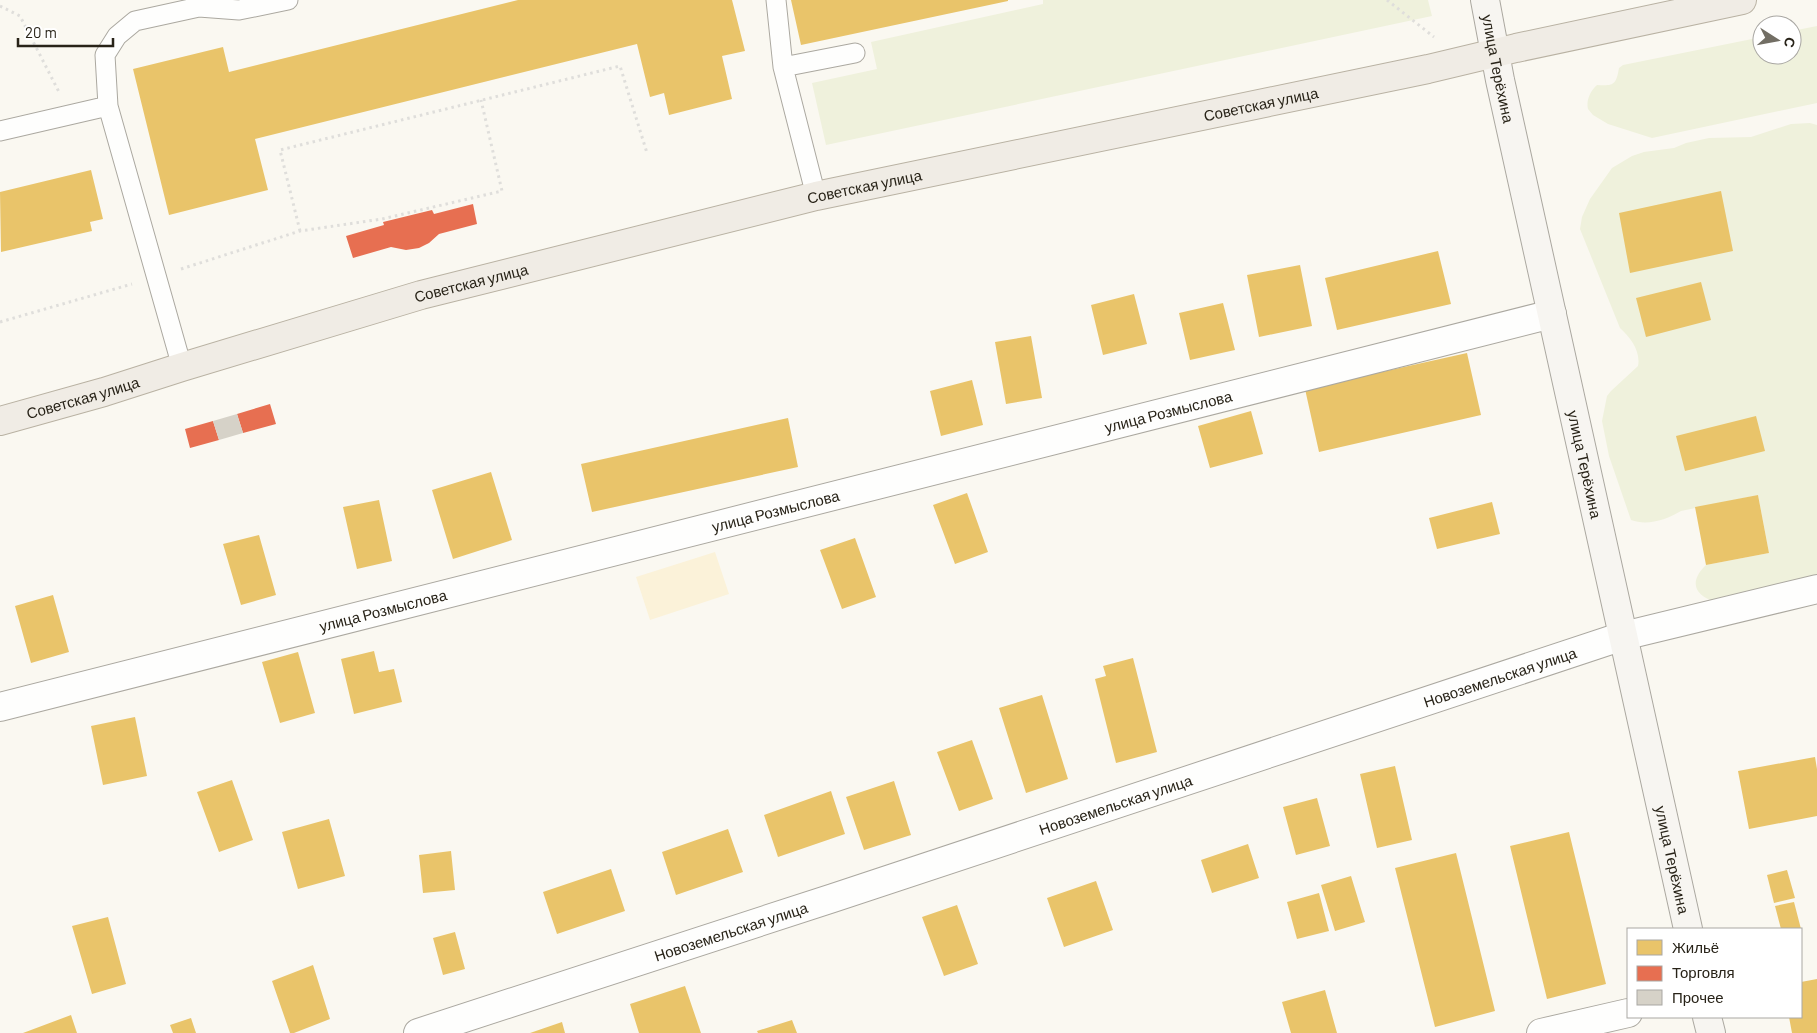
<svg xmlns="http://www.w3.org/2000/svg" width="1817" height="1033" viewBox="0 0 1817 1033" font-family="Barlow,sans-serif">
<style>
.built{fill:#fbf2d9}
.green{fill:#eff1dc}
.homes{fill:#e9c46a}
.shops{fill:#e76f51}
.building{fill:#d6d2c8}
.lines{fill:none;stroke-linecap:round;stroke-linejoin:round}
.lane-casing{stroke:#aba8a0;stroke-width:21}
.street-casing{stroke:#aba8a0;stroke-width:30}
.secondary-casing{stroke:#aba8a0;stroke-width:30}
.primary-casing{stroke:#b9b2a3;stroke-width:30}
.path{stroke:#dfdedb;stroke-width:3;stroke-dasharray:2.5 4;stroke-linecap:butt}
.lane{stroke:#fefefd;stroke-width:19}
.street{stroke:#fefefd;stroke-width:28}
.secondary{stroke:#f7f5f1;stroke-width:28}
.primary{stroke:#f0ece5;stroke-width:28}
.labels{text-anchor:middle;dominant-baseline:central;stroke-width:5;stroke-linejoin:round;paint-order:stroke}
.street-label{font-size:15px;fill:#282318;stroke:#fff}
</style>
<rect width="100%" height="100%" fill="#faf8f1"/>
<path class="built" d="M715,552L729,594L650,620L636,577Z"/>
<path class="green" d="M1043,0H1428L1432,16L826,145L812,83L877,69L871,42L1043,4Z
M1817,26V103L1652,138L1608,124L1593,115L1588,109C1586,101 1590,91 1597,85C1614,86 1616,85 1619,68L1623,65L1762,37V55H1792V31Z
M1810,123L1817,125V578L1716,602C1695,596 1688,582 1706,565L1769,553L1758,495L1681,511C1666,520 1647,526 1631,520L1609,456L1602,421L1607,396L1611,391L1638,366C1641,351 1630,337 1620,328L1580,229L1582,217L1590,199L1612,168L1632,156L1644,152L1674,148L1686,143L1709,138L1751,137L1791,124Z"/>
<path class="homes" d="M518,0H732L745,51L722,56L732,99L669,115L664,93L650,97L637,44L255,139L268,190L169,215L133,69L223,47L229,72Z
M791,0H1008V1L801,45Z
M91,170L103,219L90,222L92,231L1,252L0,192Z
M1721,191L1733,251L1630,273L1619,213Z
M1438,251L1451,304L1337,330L1325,278Z
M1300,265L1312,326L1259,337L1247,275Z
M1701,282L1711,320L1646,337L1636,298Z
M1134,294L1147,344L1103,355L1091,305Z
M1223,303L1235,350L1190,360L1179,313Z
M1031,336L1042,398L1006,404L995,342Z
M1467,353L1481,415L1319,452L1305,389Z
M972,380L983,425L941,436L930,391Z
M1251,411L1263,454L1210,468L1198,426Z
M1756,416L1765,451L1685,471L1676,436Z
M788,418L798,467L592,512L581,464Z
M491,472L512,540L453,559L432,490Z
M967,493L988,552L955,564L933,505Z
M1758,495L1769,553L1706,565L1695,507Z
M379,500L392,561L357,569L343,507Z
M1492,502L1500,534L1437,549L1429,518Z
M259,535L276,595L241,605L223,544Z
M855,538L876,597L842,609L820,550Z
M53,595L69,652L31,663L15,606Z
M374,651L379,672L394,669L402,702L354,714L341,659Z
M298,652L315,713L280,723L262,662Z
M1133,658L1157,752L1116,763L1095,679L1106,676L1103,666Z
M1042,695L1068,779L1026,793L999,708Z
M135,717L147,776L103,785L91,726Z
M972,740L993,799L959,811L937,752Z
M1815,757L1817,769V816L1749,829L1738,771Z
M1395,766L1412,840L1377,848L1360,774Z
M232,780L253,840L219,852L197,792Z
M894,781L911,835L864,850L846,797Z
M831,791L845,834L778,857L764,815Z
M1317,798L1330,846L1296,855L1283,807Z
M329,819L345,876L298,889L282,832Z
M728,829L743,872L676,895L662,852Z
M1569,832L1606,984L1547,999L1510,846Z
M1248,844L1259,878L1212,893L1201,860Z
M451,851L455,890L423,893L419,855Z
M1456,853L1495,1011L1435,1027L1395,868Z
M611,869L625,911L557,934L543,892Z
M1787,870L1795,898L1774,903L1767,875Z
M1351,876L1365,922L1335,931L1321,885Z
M1096,881L1113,930L1064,947L1047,898Z
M1319,893L1329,931L1297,939L1287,902Z
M1794,902L1801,929H1781L1775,906Z
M957,905L978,964L944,976L922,917Z
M108,917L126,984L92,994L72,926Z
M455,932L465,969L443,975L433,938Z
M313,965L330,1019L294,1033H290L272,981Z
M1817,979V1033H1792L1789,1017H1801V982Z
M685,986L701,1033H639L630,1004Z
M1325,990L1337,1033H1291L1282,1002Z
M71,1015L77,1033H23Z
M191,1018L196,1033H173L170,1025Z
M792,1020L797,1033H758L757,1031Z
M562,1022L565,1033H530Z"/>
<path class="shops" d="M473,204L477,224L439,234L429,243L419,248L406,250L391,247L353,258L346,236L384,225L383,222L432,210L434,214Z
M270,404L276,424L243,433L237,414Z
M213,421L219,440L190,448L185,429Z"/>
<path class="building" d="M237,414L243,433L219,440L213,421Z"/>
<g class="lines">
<g class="lane-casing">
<path id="lane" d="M776,0L783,67L816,196
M783,67L855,53
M0,131L108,106
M182,367L108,106L105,55L117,36L135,21L199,7L239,10L288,0"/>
</g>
<g class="street-casing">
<g id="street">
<path id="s1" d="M0,707L1552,314"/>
<path id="s2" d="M418,1033L833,898L1623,636L1817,589"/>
<path d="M1541,1033L1628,1013"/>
</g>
</g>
<g class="secondary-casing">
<g id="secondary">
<path id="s3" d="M1485,0L1500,80L1688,929"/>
<path d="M1707,1017L1711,1033"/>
</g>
</g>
<g class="primary-casing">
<g id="primary">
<path id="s4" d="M0,421L104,392L182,367L421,295L816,196L1428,69L1516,48L1742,0"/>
</g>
</g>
<path class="path" d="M1387,0L1434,37
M0,6L20,16L59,92
M300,231L280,150L620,66L647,153
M181,269L300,231L382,219L502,191L481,100
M0,322L132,284"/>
<use href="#lane" class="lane"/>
<use href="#street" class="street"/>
<use href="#secondary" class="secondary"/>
<use href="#primary" class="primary"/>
</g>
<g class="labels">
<g class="street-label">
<text stroke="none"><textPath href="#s3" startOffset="70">улица Терёхина</textPath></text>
<text stroke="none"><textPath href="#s4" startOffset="1301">Советская улица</textPath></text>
<text stroke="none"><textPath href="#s4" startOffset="896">Советская улица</textPath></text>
<text stroke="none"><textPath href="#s4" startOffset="491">Советская улица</textPath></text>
<text stroke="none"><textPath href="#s4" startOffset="86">Советская улица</textPath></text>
<text stroke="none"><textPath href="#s1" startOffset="1205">улица Розмыслова</textPath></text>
<text stroke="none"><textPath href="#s3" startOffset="475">улица Терёхина</textPath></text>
<text stroke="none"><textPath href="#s1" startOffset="800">улица Розмыслова</textPath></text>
<text stroke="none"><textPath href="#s1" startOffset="395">улица Розмыслова</textPath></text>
<text stroke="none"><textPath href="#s2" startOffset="1139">Новоземельская улица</textPath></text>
<text stroke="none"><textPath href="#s2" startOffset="734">Новоземельская улица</textPath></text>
<text stroke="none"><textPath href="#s3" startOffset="880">улица Терёхина</textPath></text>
<text stroke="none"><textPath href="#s2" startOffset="329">Новоземельская улица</textPath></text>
</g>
</g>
<rect x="1627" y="928" width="175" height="90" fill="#ffffff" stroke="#a9a7a3"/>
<rect x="1637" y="940" width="25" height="15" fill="#e9c46a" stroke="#a9a7a3"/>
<text x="1672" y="953" font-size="15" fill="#282318">Жильё</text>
<rect x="1637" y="966" width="25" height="15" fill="#e76f51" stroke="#a9a7a3"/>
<text x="1672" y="978" font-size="15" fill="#282318">Торговля</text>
<rect x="1637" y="990" width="25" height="15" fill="#d6d2c8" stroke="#a9a7a3"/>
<text x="1672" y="1003" font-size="15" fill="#282318">Прочее</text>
<g transform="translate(1777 40) rotate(101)"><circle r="24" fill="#ffffff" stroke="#a9a7a3"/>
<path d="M0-4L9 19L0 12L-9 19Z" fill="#726e64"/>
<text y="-8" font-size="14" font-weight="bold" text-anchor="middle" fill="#282318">С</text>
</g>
<path d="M18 38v8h95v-8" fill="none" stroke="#282318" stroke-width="2.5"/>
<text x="25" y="38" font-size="15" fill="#282318" stroke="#ffffff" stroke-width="4" paint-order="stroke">20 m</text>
</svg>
